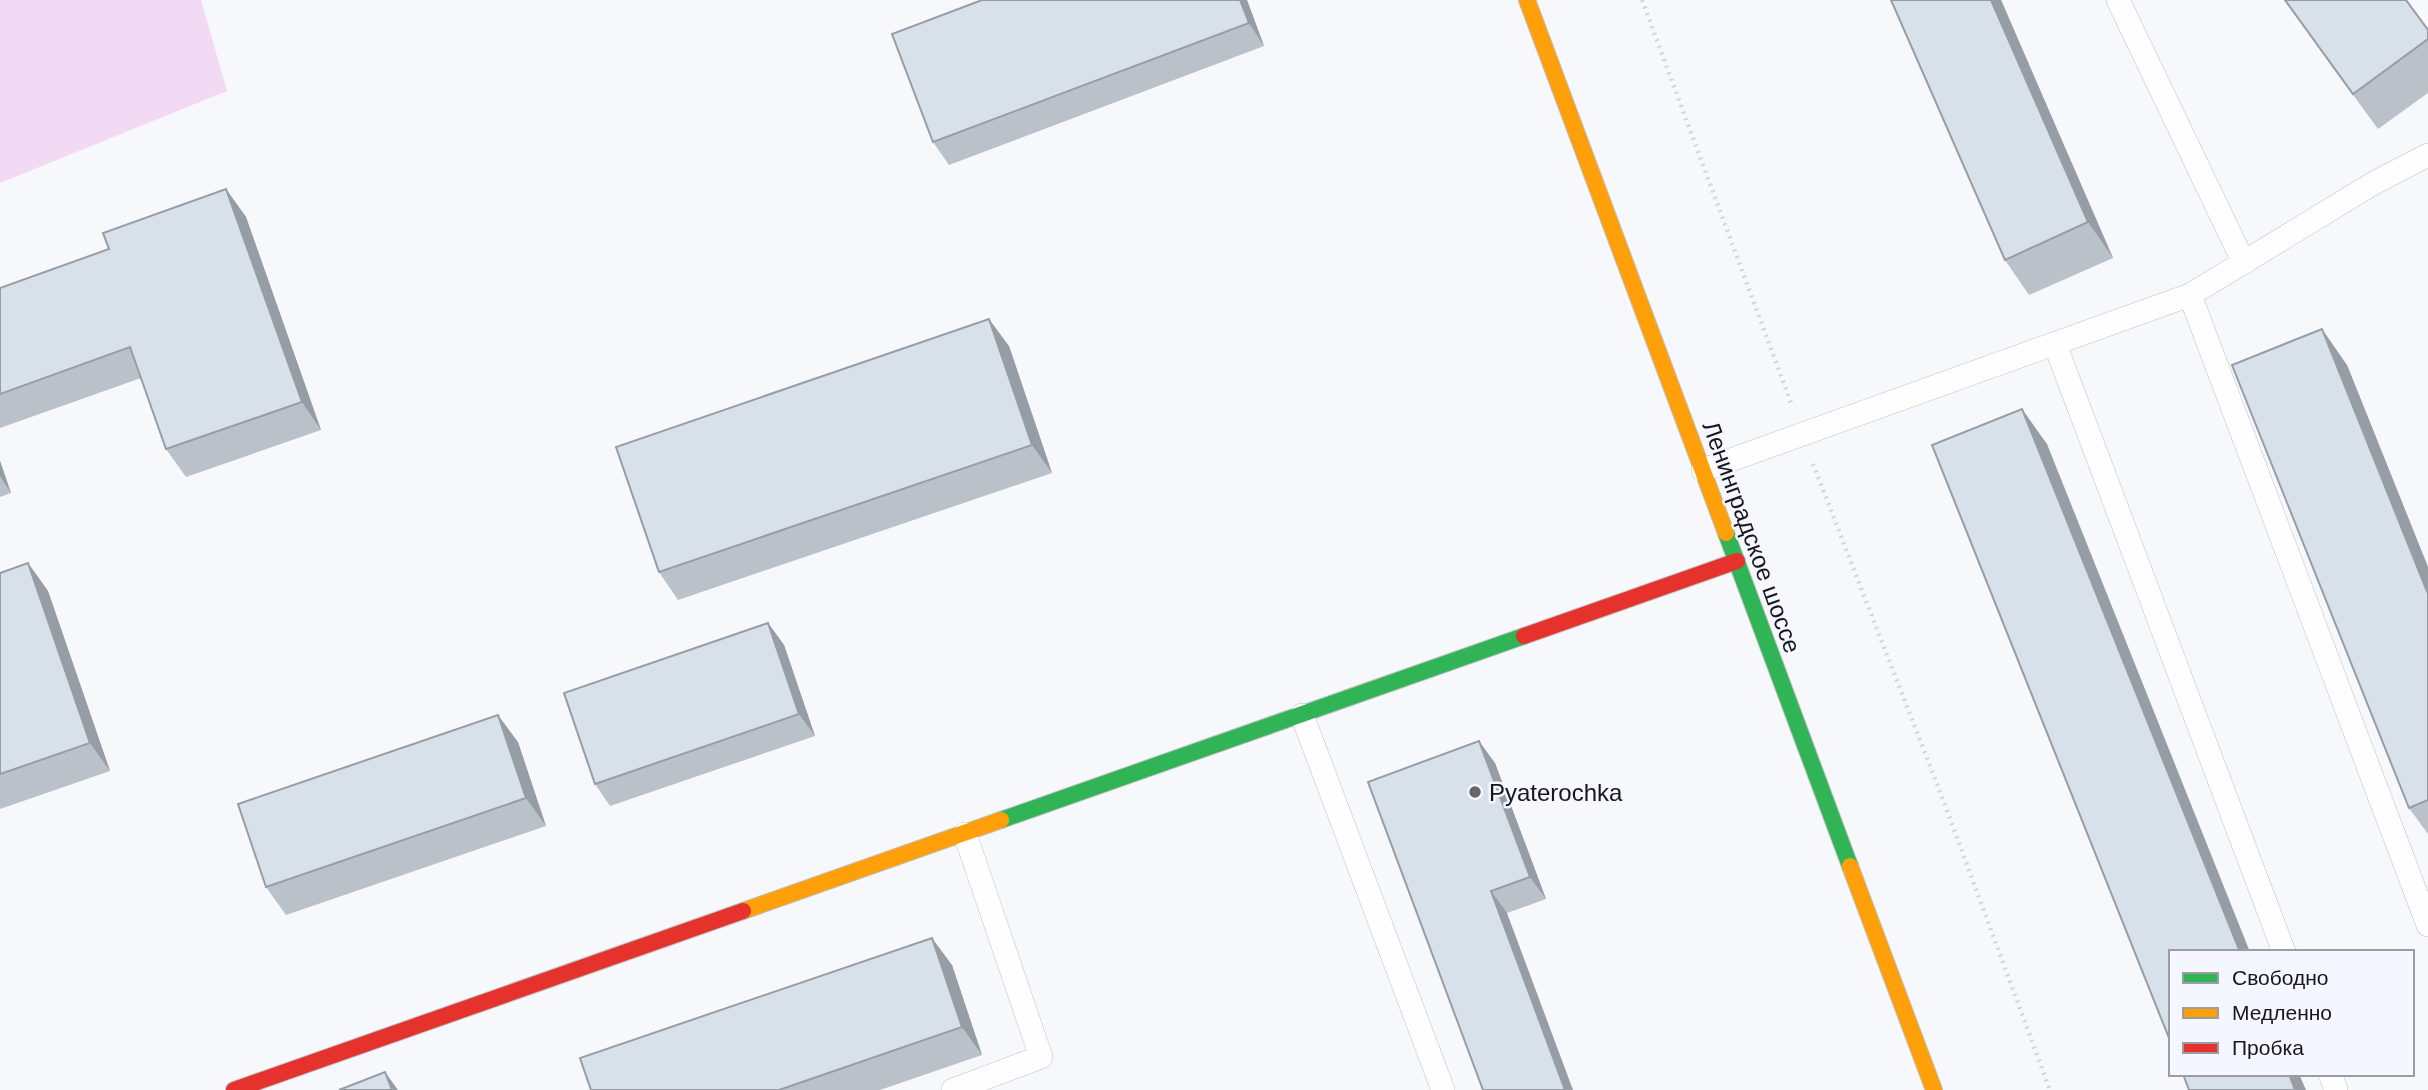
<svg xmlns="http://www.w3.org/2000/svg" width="2428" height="1090" viewBox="0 0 2428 1090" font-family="Helvetica,sans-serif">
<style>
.green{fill:#f2d9f4}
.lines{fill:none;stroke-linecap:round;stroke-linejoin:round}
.lane-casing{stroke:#bfc0c3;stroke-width:24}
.fast-casing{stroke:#bfc0c3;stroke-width:18}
.slow-casing{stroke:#bfc0c3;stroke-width:18}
.jam-casing{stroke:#bfc0c3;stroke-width:18}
.path{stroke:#d5d5d7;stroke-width:4.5;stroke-dasharray:2 5;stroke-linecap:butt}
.lane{stroke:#fefeff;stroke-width:23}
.fast{stroke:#30b455;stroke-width:16}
.slow{stroke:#ff9f0a;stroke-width:16}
.jam{stroke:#e5322d;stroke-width:16}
.wall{fill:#bac1c9}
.shaded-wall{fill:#979da4}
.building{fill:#d8e0ea;stroke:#979da4;stroke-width:2}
.poi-dot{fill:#65666a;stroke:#f4f7ff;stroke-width:2.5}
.labels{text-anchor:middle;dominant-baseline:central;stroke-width:5;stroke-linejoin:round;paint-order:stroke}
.street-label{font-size:24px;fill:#16171b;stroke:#f4f7ff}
.poi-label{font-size:24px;fill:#16171b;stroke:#f4f7ff;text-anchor:start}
</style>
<rect width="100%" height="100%" fill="#f7f8fc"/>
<path class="green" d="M0,0H201L227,91L0,183Z"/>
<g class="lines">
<g class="lane-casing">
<path id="lane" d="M2118,0L2244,263
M2190,295L2428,925
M2055,344L2284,952
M1703,470L2190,295L2374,183L2428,155
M1302,715L1443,1090
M2330,1074L2336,1090
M953,1090L1041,1057L965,834"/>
</g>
<g class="fast-casing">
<path id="fast" d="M1726,533L1850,866
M1001,820L1524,636"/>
</g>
<g class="slow-casing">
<path id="slow" d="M1527,0L1726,533
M1850,866L1934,1090
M743,911L1001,820"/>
</g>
<g class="jam-casing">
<path id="jam" d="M1524,636L1737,561
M234,1090L743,911"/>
</g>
<path class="path" d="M1642,0L1791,403
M1813,464L1942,797L2050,1090"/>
<use href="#lane" class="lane"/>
<use href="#fast" class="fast"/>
<use href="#slow" class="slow"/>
<use href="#jam" class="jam"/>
</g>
<path class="wall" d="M982,0H1247L1264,46L949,165L933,142Z
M2001,0L2113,258L2029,295L2005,260Z
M2284,0H2406L2428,30V93L2378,129Z
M226,189L246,217L321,430L186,477L166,449L141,378L0,428V288L109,249Z
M1009,346L1052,473L678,600L659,572Z
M2347,365L2428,567V834L2409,808Z
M0,461L11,493L0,497Z
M28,563L48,591L110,771L0,809V573Z
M768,623L784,645L815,736L610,806L595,784Z
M518,742L546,826L286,915L266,887Z
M1495,763L1546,899L1507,913L1368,782Z
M952,965L982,1055L880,1090H591Z"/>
<path class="shaded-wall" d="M1240,0H1247L1264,46L1249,23Z
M1991,0H2001L2113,258L2088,222Z
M226,189L246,217L321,430L302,402Z
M989,319L1009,346L1052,473L1032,445Z
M2322,329L2347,365L2428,567V594Z
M2022,409L2047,444L2250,952H2240Z
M0,461L11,493L0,476Z
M28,563L48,591L110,771L90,743Z
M768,623L784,645L815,736L799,714Z
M498,715L518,742L546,826L526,798Z
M1479,741L1495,763L1546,899L1530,877Z
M1491,891L1507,913L1573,1090H1565Z
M932,938L952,965L982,1055L962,1027Z
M385,1072L398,1090H392Z
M2289,1074H2299L2306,1090H2295Z"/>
<path class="building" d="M982,0H1240L1249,23L933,142L892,34Z
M1891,0H1991L2088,222L2005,260Z
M2285,0H2406L2428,30V39L2353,94Z
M226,189L302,402L166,449L130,347L0,394V288L109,249L103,233Z
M989,319L1032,445L659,572L616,447Z
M2322,329L2428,594V800L2409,808L2232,365Z
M2022,409L2240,952H2171V1043L1932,445Z
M28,563L90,743L0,774V573Z
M768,623L799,714L595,784L564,693Z
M498,715L526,798L266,887L238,804Z
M1479,741L1530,877L1491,891L1565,1090H1483L1368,782Z
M932,938L962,1027L779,1090H591L580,1058Z
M385,1072L392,1090H339Z
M2183,1074H2289L2295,1090H2189Z"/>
<circle class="poi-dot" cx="1475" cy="792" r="7"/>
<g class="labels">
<g class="street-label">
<text transform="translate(1752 537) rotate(70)">Ленинградское шоссе</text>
</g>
<g class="poi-label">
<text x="1489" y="792">Pyaterochka</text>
</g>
</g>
<rect x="2169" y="950" width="245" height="126" fill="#f4f7ff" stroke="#9b9da4" stroke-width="2"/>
<rect x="2183" y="973" width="35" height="10" fill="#30b455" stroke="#9b9da4" stroke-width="2"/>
<text x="2232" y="985" font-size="21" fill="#16171b">Свободно</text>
<rect x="2183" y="1008" width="35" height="10" fill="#ff9f0a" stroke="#9b9da4" stroke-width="2"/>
<text x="2232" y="1020" font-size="21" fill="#16171b">Медленно</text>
<rect x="2183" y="1043" width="35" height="10" fill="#e5322d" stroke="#9b9da4" stroke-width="2"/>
<text x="2232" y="1055" font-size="21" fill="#16171b">Пробка</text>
</svg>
